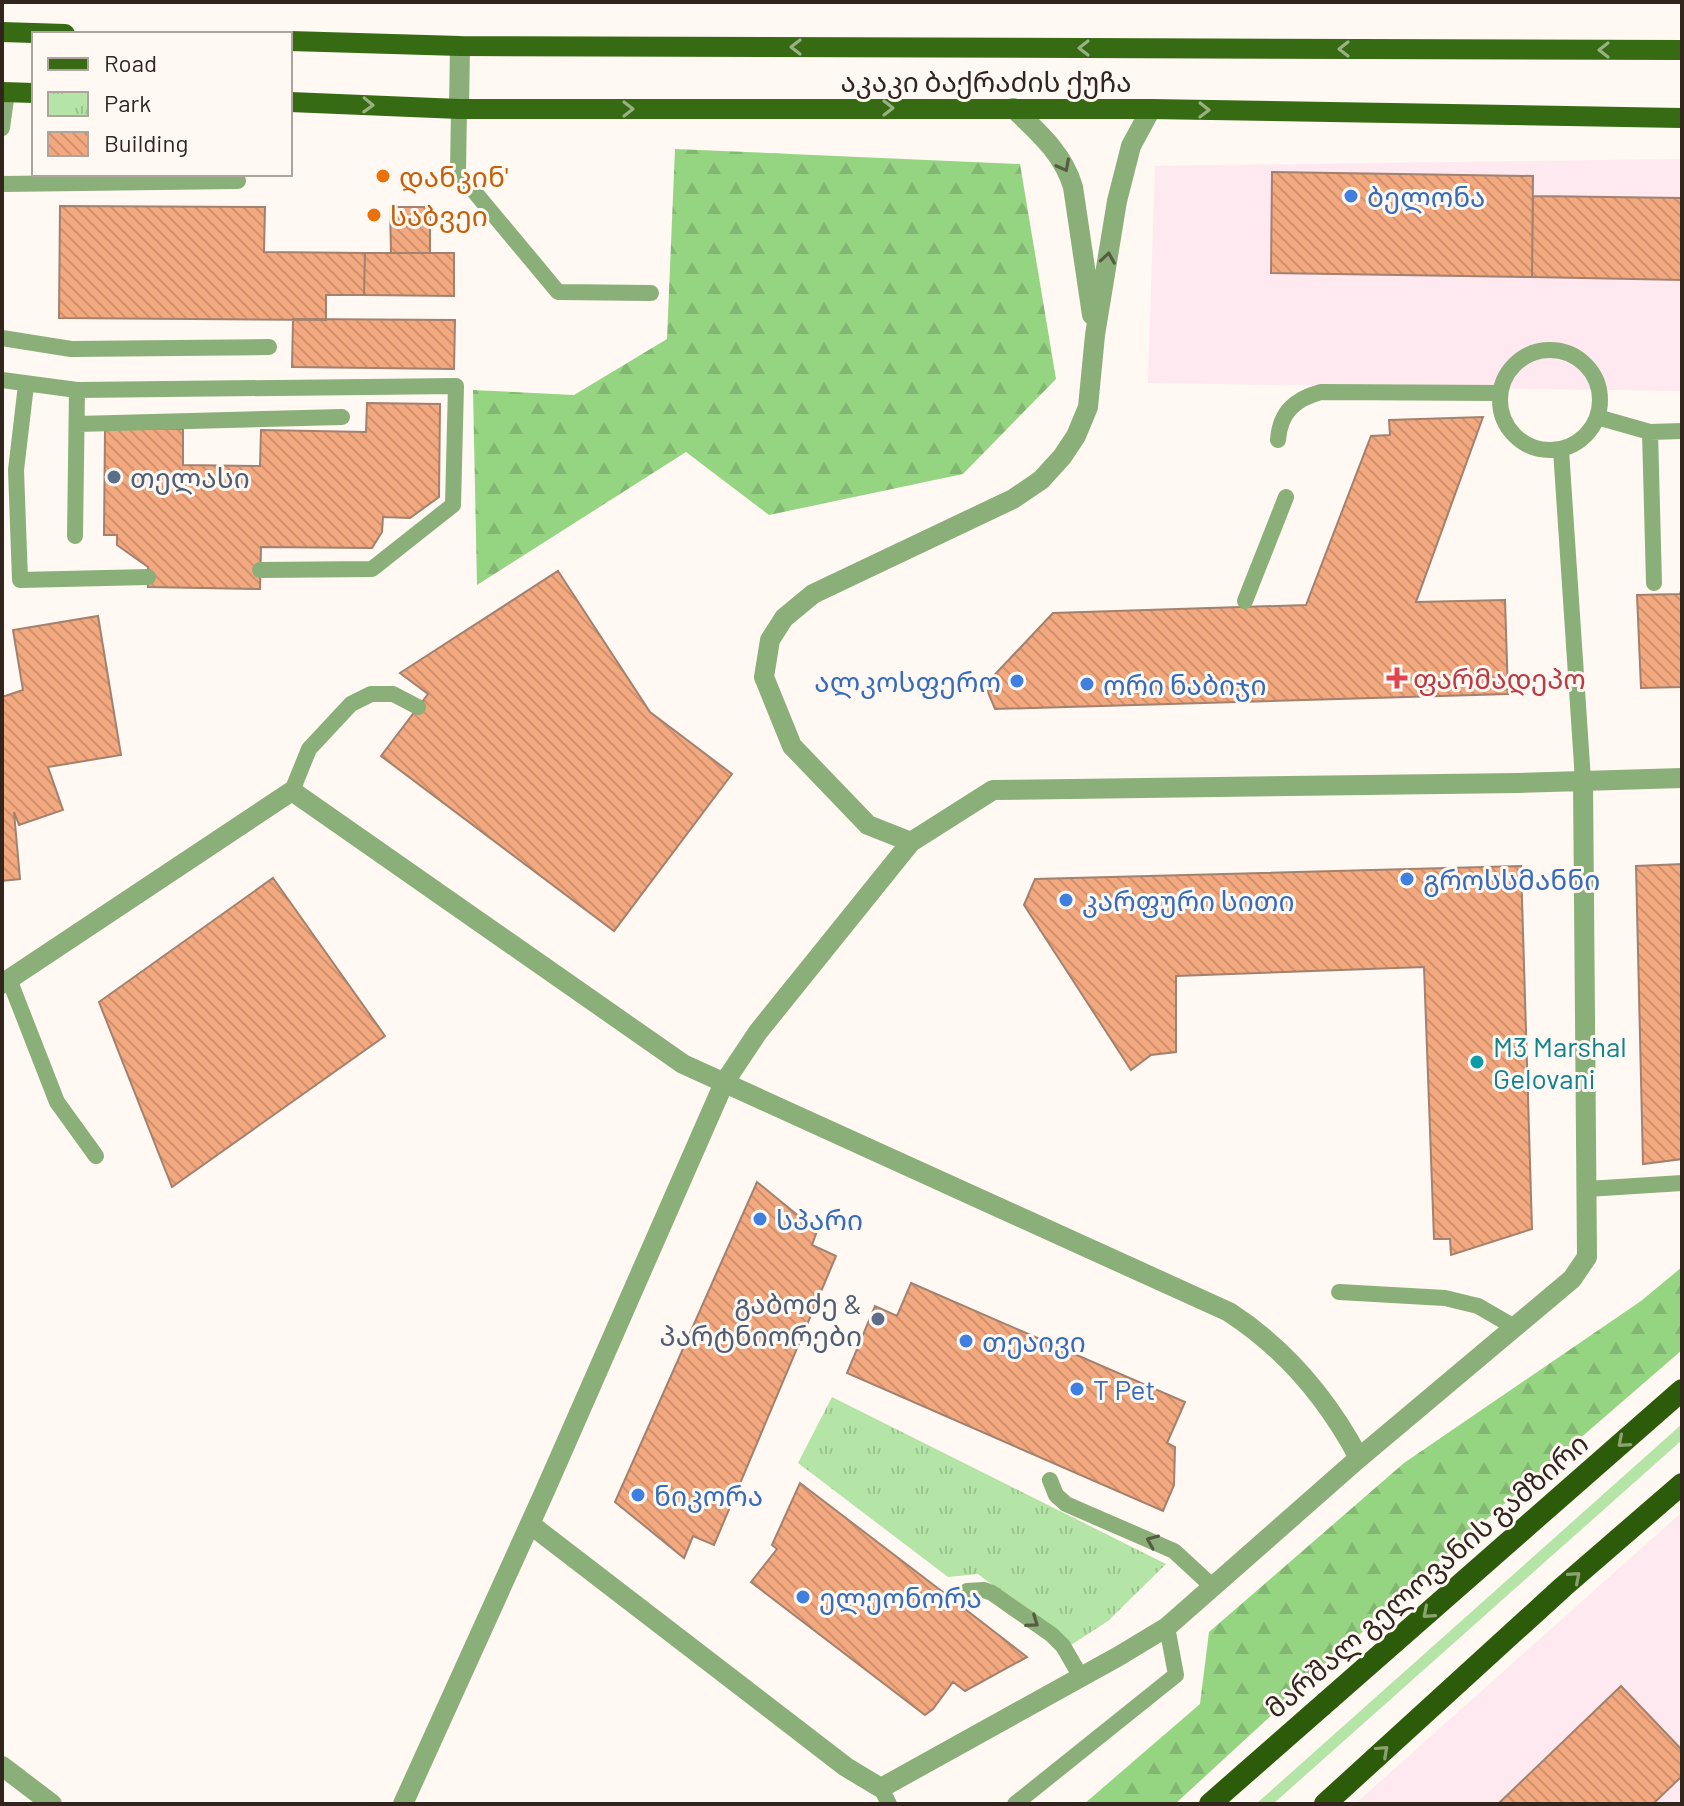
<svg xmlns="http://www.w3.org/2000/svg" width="1684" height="1806" viewBox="0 0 1684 1806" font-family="Barlow,'Noto Sans Georgian',sans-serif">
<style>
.commercial{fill:#fee9f0}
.grass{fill:#b4e4a6}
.forest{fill:url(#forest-firs)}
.park{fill:url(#park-tufts)}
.building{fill:url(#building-back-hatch);stroke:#a2816f;stroke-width:2}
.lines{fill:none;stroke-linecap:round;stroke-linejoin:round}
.service{stroke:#8aaf79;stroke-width:16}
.minor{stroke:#8aaf79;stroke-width:20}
.primary{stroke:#366a13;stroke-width:20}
.trunk{stroke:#2c5c0a;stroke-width:22}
.oneway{stroke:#9ab183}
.oneway2{stroke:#555c42}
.oneway3{stroke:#8ba273}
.food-dot{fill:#e8710a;stroke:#fff8f3;stroke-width:3}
.shop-dot{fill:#3f7fe0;stroke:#fff8f3;stroke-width:3}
.service-dot{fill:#5c6f8a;stroke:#fff8f3;stroke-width:3}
.health-dot{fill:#e0444e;stroke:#fff8f3;stroke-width:3}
.culture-dot{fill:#0f9aa8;stroke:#fff8f3;stroke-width:3}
.labels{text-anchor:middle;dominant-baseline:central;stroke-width:6;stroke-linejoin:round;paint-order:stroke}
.street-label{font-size:28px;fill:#32251d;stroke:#fff8f3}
.food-label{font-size:28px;fill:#c56008;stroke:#fff8f3;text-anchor:start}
.shop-label{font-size:28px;fill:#366cbe;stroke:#fff8f3;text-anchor:start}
.service-label{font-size:28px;fill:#4e5e75;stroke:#fff8f3;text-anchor:start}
.health-label{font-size:28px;fill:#be3a42;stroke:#fff8f3;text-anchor:start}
.culture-label{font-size:28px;fill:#0d838f;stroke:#fff8f3;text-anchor:start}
</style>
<defs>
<pattern id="forest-firs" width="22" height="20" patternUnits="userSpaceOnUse" patternTransform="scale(2)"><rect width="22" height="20" fill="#95d582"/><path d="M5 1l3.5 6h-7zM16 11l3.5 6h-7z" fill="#81b770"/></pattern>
<pattern id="park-tufts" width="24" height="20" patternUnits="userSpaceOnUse" patternTransform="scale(2)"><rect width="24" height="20" fill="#b4e4a6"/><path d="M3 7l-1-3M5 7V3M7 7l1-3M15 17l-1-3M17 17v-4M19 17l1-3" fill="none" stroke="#9bc38e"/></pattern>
<pattern id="building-back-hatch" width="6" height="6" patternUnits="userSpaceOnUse" patternTransform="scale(2)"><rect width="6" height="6" fill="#f3a980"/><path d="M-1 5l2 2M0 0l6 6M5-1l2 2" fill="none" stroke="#d1916e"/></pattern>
</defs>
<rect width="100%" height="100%" fill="#fff8f3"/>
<path class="commercial" d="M1682,159V391L1148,383L1155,166Z
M1682,1512V1797L1676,1804H1355Z"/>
<path class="grass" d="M1682,1424V1440L1273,1804H1256Z"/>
<path class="forest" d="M675,149L1020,164L1056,379L963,474L769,515L686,452L477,585L473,390L574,395L667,339Z
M1682,1267V1350L1459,1543L1175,1804H1084L1200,1704L1209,1632L1404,1463L1641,1301Z"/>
<path class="park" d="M832,1397L1166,1564L1108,1621L1071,1645L978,1574L948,1577L798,1463Z"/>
<path class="building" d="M1272,172L1533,176L1532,277L1271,273Z
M1533,196L1682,198V280L1532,277Z
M60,206L265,207L264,252L365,253L364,295H326V320L59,318Z
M390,207H430V253H391Z
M365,253H454V296L364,295Z
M293,319L455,320L454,369L292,367Z
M367,403L440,404L439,497L410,518L383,517L382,532L372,548L261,547L260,589L148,587V567L117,545V535H104L105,428L183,429V465L260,466L261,430L366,432Z
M1483,417L1416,602L1505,600L1508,694L995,709L985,685L1053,613L1306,605L1371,436L1390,435L1389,420Z
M558,571L650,712L732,774L614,931L381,756L428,694L400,673Z
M1682,588V687L1641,688L1637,595L1680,594Z
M98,616L121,755L48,767L63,810L19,825L14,812L20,879L2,881V697L23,690L13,630Z
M1682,864V1159L1643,1164L1636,866Z
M1521,866L1532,1229L1451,1255L1450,1239H1434L1424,967L1176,976V1052L1151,1055L1131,1070L1024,905L1035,879Z
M273,878L385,1036L172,1187L99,1002Z
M757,1182L817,1231L812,1245L836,1256L714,1545L693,1536L684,1558L615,1502Z
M911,1283L1185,1402L1167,1443L1175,1447L1174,1485L1163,1511L847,1373L875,1306L897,1316Z
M800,1483L952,1599L1027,1657L965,1691L953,1682L933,1709L925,1715L751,1582L777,1549L772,1545Z
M1621,1686L1682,1750V1776L1653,1804H1498Z"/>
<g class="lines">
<path class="service" d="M459,109L458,172L558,292L651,293
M2,128L7,92
M2,184L238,181
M2,338L71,349L269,347
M1500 400a50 50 0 1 1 100 0a50 50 0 1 1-100 0Z
M2,380L77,390L456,386L453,505L372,569L260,570
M26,385L16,470L20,580L148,577
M1597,417L1650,432L1682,431
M77,424L342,417
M1650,432L1654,583
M1278,440C1280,412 1295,399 1321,392L1500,393
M1561,450L1583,780
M75,536L77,390
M1245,601L1286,497
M292,791L309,749L351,704L371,694H393L418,707
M9,979L57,1102L96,1156
M1587,1189L1682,1183
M1339,1292L1445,1298L1478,1306L1516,1328
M1050,1480L1056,1495L1066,1504L1174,1551L1213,1587
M967,1591L984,1590L992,1593L1052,1635L1063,1646L1081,1677
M881,1788L889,1804
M1015,1804L1176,1675L1167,1627"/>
<path class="minor" d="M1013,108C1038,132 1063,153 1073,187L1092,315
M459,109L460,46
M911,842L868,825L792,746L764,677L770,640L784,618L813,594L1013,499L1041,480L1062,457L1076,436L1088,407L1095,335L1117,201L1131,146L1151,109
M2,984L292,791L683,1064L1229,1312C1286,1349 1327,1398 1359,1458
M530,1524L846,1767L881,1788L1119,1656L1167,1627L1359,1458L1572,1279L1587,1257L1583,780
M2,1766L52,1804
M403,1804L544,1493L724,1083L758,1032L911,842L993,790L1518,783L1682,778"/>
<path class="primary" d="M2,32L65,34
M290,41L460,46L1682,50
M2,92L34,93
M290,102L459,109H1151L1682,118"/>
<path class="trunk" d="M1210,1804L1682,1390
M1325,1804L1563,1587L1682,1484"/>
</g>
<defs><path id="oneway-chevron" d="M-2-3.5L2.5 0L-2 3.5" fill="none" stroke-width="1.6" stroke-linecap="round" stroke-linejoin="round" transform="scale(2)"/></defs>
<g class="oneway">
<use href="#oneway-chevron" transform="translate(796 47) rotate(-180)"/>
<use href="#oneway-chevron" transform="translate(1084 48) rotate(-180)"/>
<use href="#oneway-chevron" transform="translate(1344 49) rotate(-180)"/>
<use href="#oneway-chevron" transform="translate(1604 50) rotate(-180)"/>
<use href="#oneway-chevron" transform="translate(368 105) rotate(2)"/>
<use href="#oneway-chevron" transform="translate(888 108)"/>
<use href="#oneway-chevron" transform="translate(628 109)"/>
<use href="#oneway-chevron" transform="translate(1204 110) rotate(1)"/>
</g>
<g class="oneway2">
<use href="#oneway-chevron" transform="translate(1064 166) rotate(62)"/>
<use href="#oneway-chevron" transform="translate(1108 258) rotate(-81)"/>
<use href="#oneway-chevron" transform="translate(1152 1541) rotate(-157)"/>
<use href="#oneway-chevron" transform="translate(1033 1622) rotate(35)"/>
</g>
<g class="oneway3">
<use href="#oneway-chevron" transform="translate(1623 1442) rotate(139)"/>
<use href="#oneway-chevron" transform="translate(1575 1577) rotate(-41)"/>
<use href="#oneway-chevron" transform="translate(1428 1613) rotate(139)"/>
<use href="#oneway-chevron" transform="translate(1383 1751) rotate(-42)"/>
</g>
<g class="food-dot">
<circle cx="383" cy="176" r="8"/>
<circle cx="374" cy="215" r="8"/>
</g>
<g class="shop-dot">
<circle cx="1351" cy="196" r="8"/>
<circle cx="1017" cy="681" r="8"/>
<circle cx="1087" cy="684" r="8"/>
<circle cx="1407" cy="879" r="8"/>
<circle cx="1066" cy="900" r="8"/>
<circle cx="760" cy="1219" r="8"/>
<circle cx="966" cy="1341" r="8"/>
<circle cx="1077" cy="1389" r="8"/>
<circle cx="638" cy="1495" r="8"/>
<circle cx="803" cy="1597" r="8"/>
</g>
<g class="service-dot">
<circle cx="114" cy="477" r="8"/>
<circle cx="878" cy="1319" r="8"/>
</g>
<path class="health-dot" d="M1393 666h8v8h8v8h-8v8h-8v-8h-8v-8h8z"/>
<circle class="culture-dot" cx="1477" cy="1062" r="8"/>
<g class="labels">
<g class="street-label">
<text x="986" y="81">აკაკი ბაქრაძის ქუჩა</text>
<text transform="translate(1426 1575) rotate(-41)">მარშალ გელოვანის გამზირი</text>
</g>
<g class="food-label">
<text x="399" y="176">დანკინ'</text>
<text x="390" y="215">საბვეი</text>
</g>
<g class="shop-label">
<text x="1367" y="196">ბელონა</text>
<text x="1001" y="681" text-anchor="end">ალკოსფერო</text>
<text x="1103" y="684">ორი ნაბიჯი</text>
<text x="1423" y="879">გროსსმანნი</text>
<text x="1082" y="900">კარფური სითი</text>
<text x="776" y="1219">სპარი</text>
<text x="982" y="1341">თეაივი</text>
<text x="1093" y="1389">T Pet</text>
<text x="654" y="1495">ნიკორა</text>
<text x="819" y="1597">ელეონორა</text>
</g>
<g class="service-label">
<text x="130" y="477">თელასი</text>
<text x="862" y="1303" text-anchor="end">გაბოძე &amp;<tspan x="862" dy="32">პარტნიორები</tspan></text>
</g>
<g class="health-label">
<text x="1413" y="678">ფარმადეპო</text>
</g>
<g class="culture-label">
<text x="1493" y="1046">M3 Marshal<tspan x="1493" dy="32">Gelovani</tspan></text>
</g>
</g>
<rect width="1684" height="1806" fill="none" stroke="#32251d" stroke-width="8"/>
<rect x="32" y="32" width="260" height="144" fill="#fff8f3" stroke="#ada49d" stroke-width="2"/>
<rect x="48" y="58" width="40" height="12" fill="#366a13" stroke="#ada49d" stroke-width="2"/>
<text x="104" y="72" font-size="24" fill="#32251d">Road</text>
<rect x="48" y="92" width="40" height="24" fill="url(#park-tufts)" stroke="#ada49d" stroke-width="2"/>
<text x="104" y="112" font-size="24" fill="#32251d">Park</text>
<rect x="48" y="132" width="40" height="24" fill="url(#building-back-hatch)" stroke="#ada49d" stroke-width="2"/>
<text x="104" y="152" font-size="24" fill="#32251d">Building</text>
</svg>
